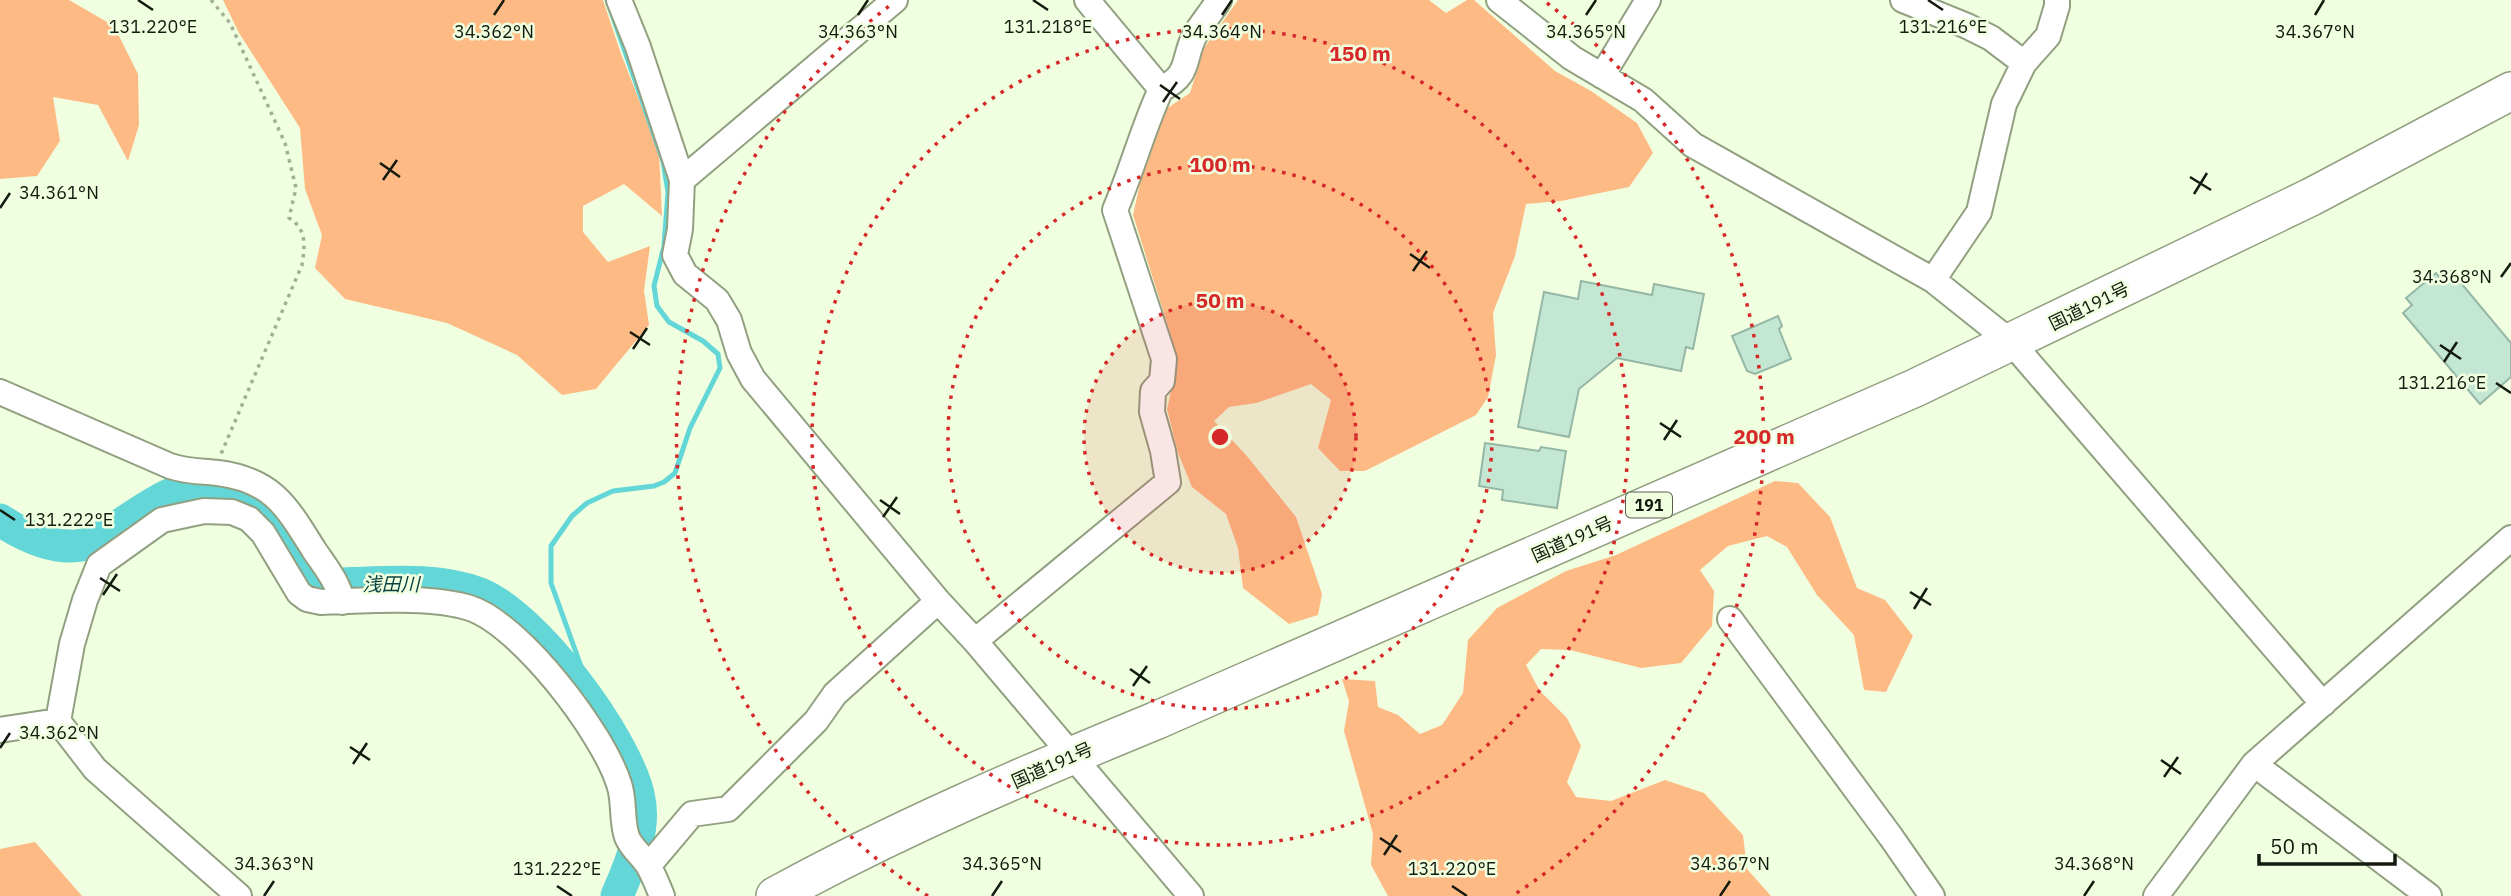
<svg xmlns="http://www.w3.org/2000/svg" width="2511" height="896" viewBox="0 0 2511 896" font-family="'IBM Plex Sans','Noto Sans JP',sans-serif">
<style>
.forest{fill:#feba85}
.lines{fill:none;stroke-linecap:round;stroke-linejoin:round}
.stream{stroke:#63d6d8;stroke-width:5}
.river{stroke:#63d6d8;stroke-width:33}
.building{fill:#c4e7d4;stroke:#95b7a5;stroke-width:2}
.minor-casing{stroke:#92a082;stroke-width:28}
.highway-casing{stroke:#92a082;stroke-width:40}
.path{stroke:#a2ae95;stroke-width:3.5;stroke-dasharray:3.5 5;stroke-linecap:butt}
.minor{stroke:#fff;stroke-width:24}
.highway{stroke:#fff;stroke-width:37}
.ticks{fill:none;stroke:#151a0f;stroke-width:2.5}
.ring{fill:none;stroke:#d62828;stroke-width:3.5;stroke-dasharray:3.5 7}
.labels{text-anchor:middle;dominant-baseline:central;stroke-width:5;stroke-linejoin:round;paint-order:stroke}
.shield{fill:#f0ffdf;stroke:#575f4d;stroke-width:2}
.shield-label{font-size:16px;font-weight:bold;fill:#151a0f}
.street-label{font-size:18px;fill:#151a0f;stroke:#f0ffdf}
.water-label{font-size:19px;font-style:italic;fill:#073f40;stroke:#f0ffdf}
.ticks-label{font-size:18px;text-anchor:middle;fill:#151a0f;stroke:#f0ffdf;stroke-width:5;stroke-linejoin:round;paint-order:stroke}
.centre{fill:#d62828;stroke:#f0ffdf;stroke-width:3.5}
.ring-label{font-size:21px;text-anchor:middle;font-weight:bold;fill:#d62828;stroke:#f0ffdf;stroke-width:5;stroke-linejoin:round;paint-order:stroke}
</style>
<rect width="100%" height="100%" fill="#f0ffdf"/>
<path class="forest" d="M0,0H69L114,26L138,74L139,125L128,161L98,105L53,97L60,141L37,176L0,179Z
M223,0H603L621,54L659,151L662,216L624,184L583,206V232L608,262L650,246L644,291L649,325L596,389L562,395L517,355L447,323L345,299L315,268L322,235L305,189L300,128L239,33Z
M1238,0H1429L1446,13L1467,0H1474L1555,71L1591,91L1637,123L1653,153L1629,187L1561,201L1526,204L1515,256L1493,313L1496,355L1488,397L1476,415L1365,471H1340L1318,448L1331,400L1311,384L1256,403L1229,407L1214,421L1246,455L1296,517L1322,594L1318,615L1289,624L1243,588L1238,548L1226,514L1192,487L1178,453L1167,409L1176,369L1172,339L1133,215L1141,179L1166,109L1190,93L1204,48Z
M1775,481L1798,483L1830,517L1857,588L1885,600L1913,636L1886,692L1864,690L1854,635L1817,595L1787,547L1767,536L1728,546L1700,570L1714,591L1712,626L1681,663L1641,668L1570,650L1541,649L1526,665L1540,691L1567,718L1581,746L1567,782L1576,797L1611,801L1665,780L1704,793L1743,835L1747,869L1771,896H1388L1371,865L1373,834L1344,731L1349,701L1342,679L1375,681L1378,707L1398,715L1420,734L1442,725L1463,693L1468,640L1497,608L1566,571L1616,555Z
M35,842L82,896H0V849Z"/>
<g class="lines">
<path class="stream" d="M596,708L551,583V546L572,516L587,503L613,491L654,486L664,482L675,473L690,428L720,368L718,354L703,341L669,322L657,306L654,286L664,246L668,192L663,161L607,0"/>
<path class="river" d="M0,520C26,537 63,555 95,541C103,538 110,532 117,527C156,502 195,470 244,492C251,496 261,499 267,505C293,528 299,564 328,584C377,584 433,576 480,594C536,617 624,736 638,794C647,829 630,865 617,896"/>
</g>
<path class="building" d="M2451,271L2511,343V377L2480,404L2403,313L2412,305L2406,298L2436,273L2441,279Z
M1581,281L1652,295L1654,284L1704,294L1693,349L1686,347L1681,371L1617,358L1579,389L1569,437L1518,427L1544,292L1578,299Z
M1778,316L1782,326L1779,329L1791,359L1755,374L1747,371L1732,336Z
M1485,443L1539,451L1541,447L1566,451L1557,508L1502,500L1503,490L1479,486Z"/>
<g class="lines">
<g class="minor-casing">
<path id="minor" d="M619,0L638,47L682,180L680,229L675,255L685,274L717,300L729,320L739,353L753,379L938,601L975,641L1191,896
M1087,0L1161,89
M1499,0L1572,58L1643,100L1693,145L1933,280L2012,343L2323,704
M1903,0L1967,26L1991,38L2024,63
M1602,76L1648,0
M682,180L895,0
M1933,280L1979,212L2004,104L2024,63L2048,36L2057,6V0
M0,392L170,466C188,472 200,471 218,473C273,480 287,507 314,550C324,565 339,583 342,602
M1730,619L1891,837L1932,896
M975,641L1168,482L1163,451L1152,412L1153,391L1162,381L1164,359L1115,210C1132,170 1143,128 1161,89C1192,75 1182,57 1196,33C1203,22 1212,11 1219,0
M0,730L58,721
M2254,764L2429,896
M649,865L692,814L728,809L816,721L835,694L938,601
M239,896L95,769L58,721L72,644L85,600L99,565L162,520L204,511L232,512L249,519L263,533L299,593L307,599L321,602C363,601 430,595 470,608C521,625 603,733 619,784C625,800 621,820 627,837C631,848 643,856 649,867C654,876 658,886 662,896
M2156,896L2254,764L2511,538"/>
</g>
<g class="highway-casing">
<path id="highway" d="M775,896C897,829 1026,774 1155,721L1915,388L2311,197L2511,91"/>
</g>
<path class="path" d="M211,0L230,23L285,143L296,188L289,218C307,229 305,246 302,265L221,454"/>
<use href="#minor" class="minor"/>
<use href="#highway" class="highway"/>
</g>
<path class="ticks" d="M138,0L153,10M1033,0L1048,10M1928,0L1943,10M494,15L504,0M858,15L868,0M1222,15L1232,0M1586,15L1596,0M2315,15L2324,0M1160,85L1180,99M1163,102L1177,82M380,163L400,177M2190,177L2211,190M383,180L397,160M2194,194L2207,173M0,208L10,193M1410,254L1430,268M1413,271L1427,251M2501,277L2511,263M630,332L650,345M2440,345L2461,359M633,349L647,328M2444,362L2457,342M2496,383L2511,393M1660,423L1681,437M1664,440L1677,420M880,500L900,514M0,510L15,520M883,517L897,497M100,578L120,591M1910,592L1931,605M103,595L117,574M1914,609L1927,588M1130,669L1150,683M1133,686L1147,666M350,747L370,760M0,748L10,733M2161,760L2181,774M353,764L367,743M2164,777L2178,757M1380,838L1401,852M1384,855L1397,835M557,886L572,896M1452,886L1467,896M264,896L274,881M992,896L1002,881M1720,896L1730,881M2084,896L2094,881"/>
<circle cx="1220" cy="437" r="136" fill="#d62828" fill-opacity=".12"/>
<g class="ring">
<circle cx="1220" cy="437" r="136"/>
<circle cx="1220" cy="437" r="272"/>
<circle cx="1220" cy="437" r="408"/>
<path d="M928 896A544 544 0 0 1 893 3M1547 3A544 544 0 0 1 1512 896"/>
</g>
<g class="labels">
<rect class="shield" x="1626" y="492.5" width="46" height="25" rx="5"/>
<g class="shield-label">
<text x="1649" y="505">191</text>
</g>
<g class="street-label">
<text transform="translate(2089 306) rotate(-26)">国道191号</text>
<text transform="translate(1572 539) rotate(-24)">国道191号</text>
<text transform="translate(1052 765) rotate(-24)">国道191号</text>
</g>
<g class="water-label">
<text x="391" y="584">浅田川</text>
</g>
</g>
<g class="ticks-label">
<text x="153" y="33">131.220°E</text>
<text x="1048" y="33">131.218°E</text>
<text x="1943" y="33">131.216°E</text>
<text x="494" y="38">34.362°N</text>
<text x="858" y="38">34.363°N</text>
<text x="1222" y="38">34.364°N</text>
<text x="1586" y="38">34.365°N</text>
<text x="2315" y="38">34.367°N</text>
<text x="59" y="199">34.361°N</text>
<text x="2452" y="283">34.368°N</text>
<text x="2442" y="389">131.216°E</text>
<text x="69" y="526">131.222°E</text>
<text x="59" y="739">34.362°N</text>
<text x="274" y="870">34.363°N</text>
<text x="1002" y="870">34.365°N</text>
<text x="1730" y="870">34.367°N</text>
<text x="2094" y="870">34.368°N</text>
<text x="557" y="875">131.222°E</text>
<text x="1452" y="875">131.220°E</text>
</g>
<circle cx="1220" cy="437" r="10" class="centre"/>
<g class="ring-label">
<text x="1360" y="61">150 m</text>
<text x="1220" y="172">100 m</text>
<text x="1220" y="308">50 m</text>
<text x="1764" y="444">200 m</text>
</g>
<path d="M2259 854v10h136v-10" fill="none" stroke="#151a0f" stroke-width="3.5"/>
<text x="2270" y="854" font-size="21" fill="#151a0f" stroke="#f0ffdf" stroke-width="5" paint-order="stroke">50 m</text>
</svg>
